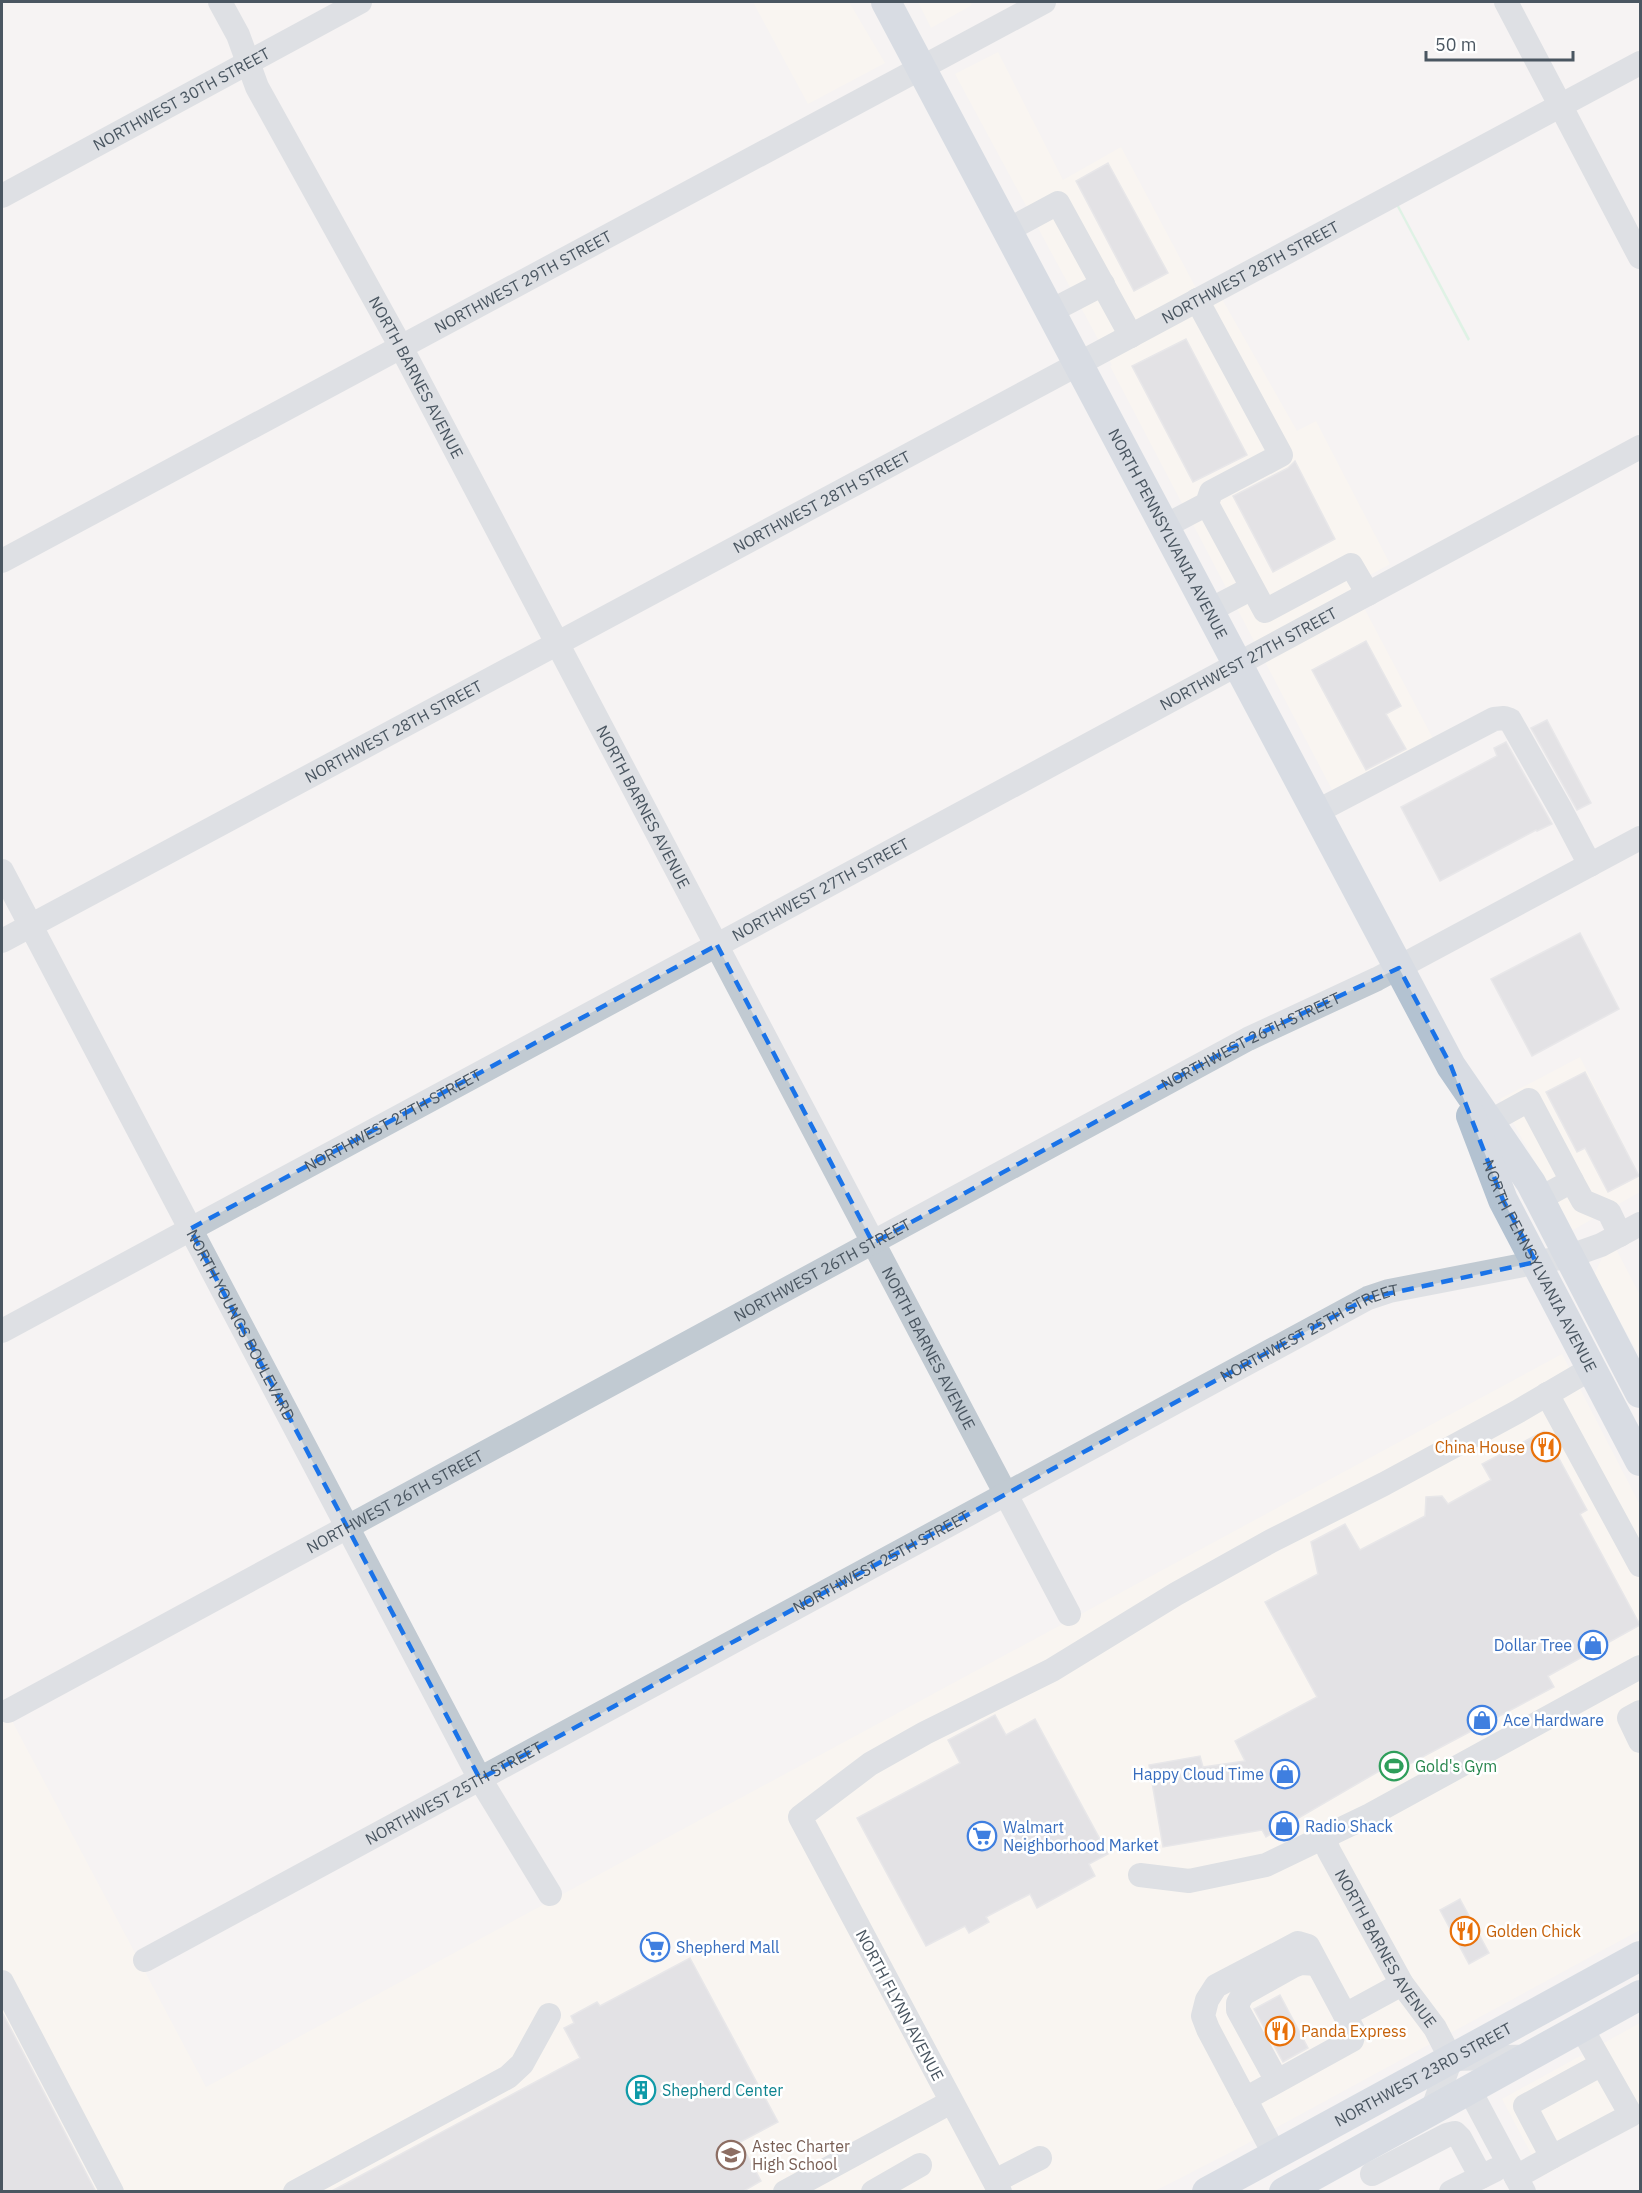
<svg xmlns="http://www.w3.org/2000/svg" width="1642" height="2193" viewBox="0 0 1642 2193" font-family="'IBM Plex Sans',sans-serif">
<style>
.commercial{fill:#fdf9ef}
.green{fill:#c3f1d5}
.building{fill:#cdcfd5;stroke:#d7d9de;stroke-width:1.5}
.lines{fill:none;stroke-linecap:round;stroke-linejoin:round}
.minor{stroke:#c1cad2;stroke-width:24}
.major{stroke:#b3c2d1;stroke-width:30}
.marked{fill:none;stroke:#1a73e8;stroke-width:4.5;stroke-dasharray:12 8;stroke-linejoin:round}
.labels{text-anchor:middle;dominant-baseline:central;stroke-width:5;stroke-linejoin:round;paint-order:stroke}
.street-label{font-size:16px;fill:#4a5661;stroke:#fff}
.food-label{font-size:16px;fill:#c56008;stroke:#fff;text-anchor:start}
.shop-label{font-size:16px;fill:#366cbe;stroke:#fff;text-anchor:start}
.leisure-label{font-size:16px;fill:#27864d;stroke:#fff;text-anchor:start}
.culture-label{font-size:16px;fill:#0d838f;stroke:#fff;text-anchor:start}
.education-label{font-size:16px;fill:#785e54;stroke:#fff;text-anchor:start}
</style>
<rect width="100%" height="100%" fill="#f5f3f3"/>
<path class="commercial" d="M753,2H849L885,63L808,104Z
M918,2H970L972,5L931,28Z
M998,52L1063,180L1121,147L1206,307L1222,299L1297,431L1316,421L1390,564L1352,585L1439,750L1339,803L1110,366L1112,365L955,74Z
M1580,1057L1640,1177V1192L1573,1230L1500,1099Z
M1616,1249L1640,1295V1357L1594,1275L1602,1258Z
M1562,1354L1640,1505V1930L1237,2149L1155,2191H2V1702L206,2087Z
M1640,2023V2123L1543,2176L1502,2099Z"/>
<path class="green" d="M1398,204L1470,339L1468,341L1396,205Z"/>
<path class="building" d="M1108,163L1168,273L1134,291L1076,181Z
M1186,339L1247,455L1193,482L1132,366Z
M1295,461L1335,539L1273,572L1233,496L1288,468Z
M1366,641L1401,706L1386,714L1406,749L1366,770L1312,670Z
M1547,720L1591,803L1577,810L1531,728Z
M1506,742L1552,824L1537,831L1536,830L1440,881L1401,807L1497,756L1494,748Z
M1580,933L1619,1009L1532,1056L1491,979Z
M1585,1072L1639,1176L1608,1192L1585,1148L1577,1152L1546,1092Z
M1544,1431L1587,1510L1580,1514L1640,1625L1548,1676L1554,1687L1385,1777L1381,1770L1266,1837L1262,1830L1163,1847L1149,1765L1200,1756L1203,1767L1245,1761L1235,1741L1317,1697L1265,1602L1318,1574L1311,1542L1345,1524L1360,1550L1425,1516L1426,1497L1442,1496L1448,1504L1491,1480L1482,1464Z
M995,1715L1006,1735L1035,1719L1108,1854L1089,1864L1095,1876L1037,1908L1030,1894L986,1917L989,1922L969,1933L965,1926L926,1946L857,1818L960,1763L948,1740Z
M1460,1899L1489,1953L1469,1964L1440,1910Z
M690,1958L778,2122L740,2142L761,2181L742,2192H330L580,2058L564,2028L574,2023L571,2016L597,2002L600,2006Z
M1280,1995L1308,2048L1283,2062L1254,2009Z
M2,2012L96,2192H2Z"/>
<g class="lines">
<g class="minor">
<path id="s1" d="M220,2L238,35L257,87L401,347L1069,1614"/>
<path d="M1506,2L1640,257"/>
<path id="s2" d="M2,196L360,2"/>
<path d="M1008,230L1058,203L1131,336"/>
<path d="M1051,311L1103,284"/>
<path d="M1207,504L1265,611L1351,565L1368,594"/>
<path d="M1165,526L1207,504L1211,492L1281,455L1197,300"/>
<path id="s3" d="M2,561L1044,2"/>
<path d="M1210,610L1252,588"/>
<path d="M1316,812L1494,719L1504,718L1510,720L1561,810L1590,865"/>
<path id="s4" d="M2,871L480,1779L550,1894"/>
<path id="s5" d="M2,941L1640,63"/>
<path d="M1489,1122L1529,1100L1572,1181L1539,1199"/>
<path d="M1572,1181L1583,1201L1609,1212L1620,1235"/>
<path id="s6" d="M2,1331L1640,447"/>
<path d="M1547,1394L1640,1565"/>
<path id="s7" d="M8,1711L1248,1039L1377,979L1640,838"/>
<path d="M1640,1712L1629,1718L1640,1741"/>
<path id="s8" d="M1323,1837L1329,1851L1402,1984L1435,2028L1451,2059"/>
<path d="M1140,1875L1189,1881L1266,1865L1370,1815L1640,1667"/>
<path id="s9" d="M145,1960L1368,1298L1389,1291L1570,1256L1601,1245L1640,1224"/>
<path d="M2,1982L112,2192"/>
<path d="M1581,2027L1631,2115L1552,2157L1525,2106L1602,2064"/>
<path d="M1451,2059C1476,2059 1501,2056 1527,2057"/>
<path d="M1277,2081L1238,2010V2003L1243,1994L1293,1966L1301,1963L1317,1964"/>
<path d="M1469,2089L1524,2192"/>
<path d="M1245,2099L1352,2040L1354,2032L1345,2015"/>
<path d="M1433,2108L1451,2059"/>
<path d="M1275,2155L1208,2029L1203,2016L1207,2000L1216,1986L1298,1943L1308,1946L1345,2015L1402,1984"/>
<path d="M1372,2174L1447,2135L1455,2133L1460,2138L1481,2177"/>
<path d="M1516,2177L1552,2157"/>
<path d="M995,2181L1040,2158"/>
<path d="M295,2192L508,2077L522,2064L549,2015"/>
<path d="M785,2192L951,2102"/>
<path d="M873,2192L920,2165"/>
<path d="M1000,2192L800,1817L870,1764L925,1733L1052,1670L1176,1594L1271,1541L1384,1484L1517,1412L1592,1368"/>
<path d="M1451,2192L1495,2170"/>
</g>
<g class="major">
<path id="s10" d="M886,2L1451,1066L1531,1183L1640,1393"/>
<path id="s11" d="M1471,1116L1503,1200L1640,1461"/>
<path id="s12" d="M1207,2192L1640,1956"/>
<path d="M1284,2192L1640,1995"/>
</g>
</g>
<path d="M0 0H1642V2193H0ZM717,945L873,1243L1248,1039L1399,968L1451,1066L1503,1200L1536,1262L1368,1298L480,1779L190,1229Z" fill="#f5f3f3" fill-opacity=".55" fill-rule="evenodd"/>
<path class="marked" d="M717,945L873,1243L1248,1039L1399,968L1451,1066L1503,1200L1536,1262L1368,1298L480,1779L190,1229Z"/>
<defs>
<g id="restaurant-ring" transform="scale(1.5)"><circle r="9.5" fill="#fff" stroke="#e8710a" stroke-width="1.5"/><path d="M-5-6h1v4h1v-4h1v4h1v-4h1v5L-1.5 .5V6h-2V.5L-5-1ZM5-6V6H3V1.5H1.5Q1.5-4 5-6Z" fill="#e8710a"/></g>
<g id="shop-ring" transform="scale(1.5)"><circle r="9.5" fill="#fff" stroke="#3f7fe0" stroke-width="1.5"/><path d="M-5-2.5h2.3a2.7 3.5 0 0 1 5.4 0H5L5.5 6h-11ZM-1.5-2.5h3a1.5 2.3 0 0 0-3 0Z" fill="#3f7fe0"/></g>
<g id="stadium-ring" transform="scale(1.5)"><circle r="9.5" fill="#fff" stroke="#2e9e5b" stroke-width="1.5"/><path d="M0-5a6.5 5 0 1 0 0 10a6.5 5 0 1 0 0-10ZM-3.5-1.8h7v3.6h-7Z" fill="#2e9e5b"/></g>
<g id="supermarket-ring" transform="scale(1.5)"><circle r="9.5" fill="#fff" stroke="#3f7fe0" stroke-width="1.5"/><path d="M-6-5.5h2.5l.6 2H6L4.5 2H-2.5L-4.4-4H-6ZM-1.5 3.2a1.3 1.3 0 1 0 .1 0ZM3 3.2a1.3 1.3 0 1 0 .1 0Z" fill="#3f7fe0"/></g>
<g id="building-ring" transform="scale(1.5)"><circle r="9.5" fill="#fff" stroke="#0f9aa8" stroke-width="1.5"/><path d="M-4-6H4V6H1V3H-1V6H-4ZM-2.5-4.3h1.7v1.8h-1.7ZM.8-4.3h1.7v1.8H.8ZM-2.5-1h1.7V.8h-1.7ZM.8-1h1.7V.8H.8Z" fill="#0f9aa8"/></g>
<g id="school-ring" transform="scale(1.5)"><circle r="9.5" fill="#fff" stroke="#8d6e63" stroke-width="1.5"/><path d="M0-5L7-2L0 1L-7-2ZM-4 1L0 2.5L4 1V4Q0 6-4 4Z" fill="#8d6e63"/></g>
</defs>
<g fill-rule="evenodd">
<use href="#restaurant-ring" x="1546" y="1447"/>
<use href="#shop-ring" x="1593" y="1645"/>
<use href="#shop-ring" x="1482" y="1720"/>
<use href="#stadium-ring" x="1394" y="1766"/>
<use href="#shop-ring" x="1285" y="1774"/>
<use href="#shop-ring" x="1284" y="1826"/>
<use href="#supermarket-ring" x="982" y="1836"/>
<use href="#restaurant-ring" x="1465" y="1931"/>
<use href="#supermarket-ring" x="655" y="1947"/>
<use href="#restaurant-ring" x="1280" y="2031"/>
<use href="#building-ring" x="641" y="2090"/>
<use href="#school-ring" x="731" y="2155"/>
</g>
<g class="labels">
<g class="street-label">
<text stroke="none"><textPath href="#s2" startOffset="204">NORTHWEST 30TH STREET</textPath></text>
<text stroke="none"><textPath href="#s5" startOffset="1416">NORTHWEST 28TH STREET</textPath></text>
<text stroke="none"><textPath href="#s3" startOffset="591">NORTHWEST 29TH STREET</textPath></text>
<text stroke="none"><textPath href="#s1" startOffset="424">NORTH BARNES AVENUE</textPath></text>
<text stroke="none"><textPath href="#s5" startOffset="930">NORTHWEST 28TH STREET</textPath></text>
<text stroke="none"><textPath href="#s10" startOffset="602">NORTH PENNSYLVANIA AVENUE</textPath></text>
<text stroke="none"><textPath href="#s6" startOffset="1416">NORTHWEST 27TH STREET</textPath></text>
<text stroke="none"><textPath href="#s5" startOffset="444">NORTHWEST 28TH STREET</textPath></text>
<text stroke="none"><textPath href="#s1" startOffset="910">NORTH BARNES AVENUE</textPath></text>
<text stroke="none"><textPath href="#s6" startOffset="930">NORTHWEST 27TH STREET</textPath></text>
<text stroke="none"><textPath href="#s7" startOffset="1412">NORTHWEST 26TH STREET</textPath></text>
<text stroke="none"><textPath href="#s6" startOffset="444">NORTHWEST 27TH STREET</textPath></text>
<text stroke="none"><textPath href="#s11" startOffset="165">NORTH PENNSYLVANIA AVENUE</textPath></text>
<text stroke="none"><textPath href="#s7" startOffset="926">NORTHWEST 26TH STREET</textPath></text>
<text stroke="none"><textPath href="#s4" startOffset="513">NORTH YOUNGS BOULEVARD</textPath></text>
<text stroke="none"><textPath href="#s9" startOffset="1323">NORTHWEST 25TH STREET</textPath></text>
<text stroke="none"><textPath href="#s1" startOffset="1522">NORTH BARNES AVENUE</textPath></text>
<text stroke="none"><textPath href="#s7" startOffset="440">NORTHWEST 26TH STREET</textPath></text>
<text stroke="none"><textPath href="#s9" startOffset="837">NORTHWEST 25TH STREET</textPath></text>
<text stroke="none"><textPath href="#s9" startOffset="351">NORTHWEST 25TH STREET</textPath></text>
<text stroke="none"><textPath href="#s8" startOffset="128">NORTH BARNES AVENUE</textPath></text>
<text transform="translate(900 2005) rotate(62)">NORTH FLYNN AVENUE</text>
<text stroke="none"><textPath href="#s12" startOffset="246">NORTHWEST 23RD STREET</textPath></text>
</g>
<g class="food-label">
<text x="1525" y="1447" text-anchor="end">China House</text>
<text x="1486" y="1931">Golden Chick</text>
<text x="1301" y="2031">Panda Express</text>
</g>
<g class="shop-label">
<text x="1572" y="1645" text-anchor="end">Dollar Tree</text>
<text x="1503" y="1720">Ace Hardware</text>
<text x="1264" y="1774" text-anchor="end">Happy Cloud Time</text>
<text x="1305" y="1826">Radio Shack</text>
<text x="1003" y="1827">Walmart<tspan x="1003" dy="18">Neighborhood Market</tspan></text>
<text x="676" y="1947">Shepherd Mall</text>
</g>
<g class="leisure-label">
<text x="1415" y="1766">Gold's Gym</text>
</g>
<g class="culture-label">
<text x="662" y="2090">Shepherd Center</text>
</g>
<g class="education-label">
<text x="752" y="2146">Astec Charter<tspan x="752" dy="18">High School</tspan></text>
</g>
</g>
<rect width="1642" height="2193" fill="none" stroke="#4a5661" stroke-width="6"/>
<path d="M1426 51v9h147v-9" fill="none" stroke="#4a5661" stroke-width="3"/>
<text x="1435" y="51" font-size="18" fill="#4a5661" stroke="#ffffff" stroke-width="4.5" paint-order="stroke">50 m</text>
</svg>
